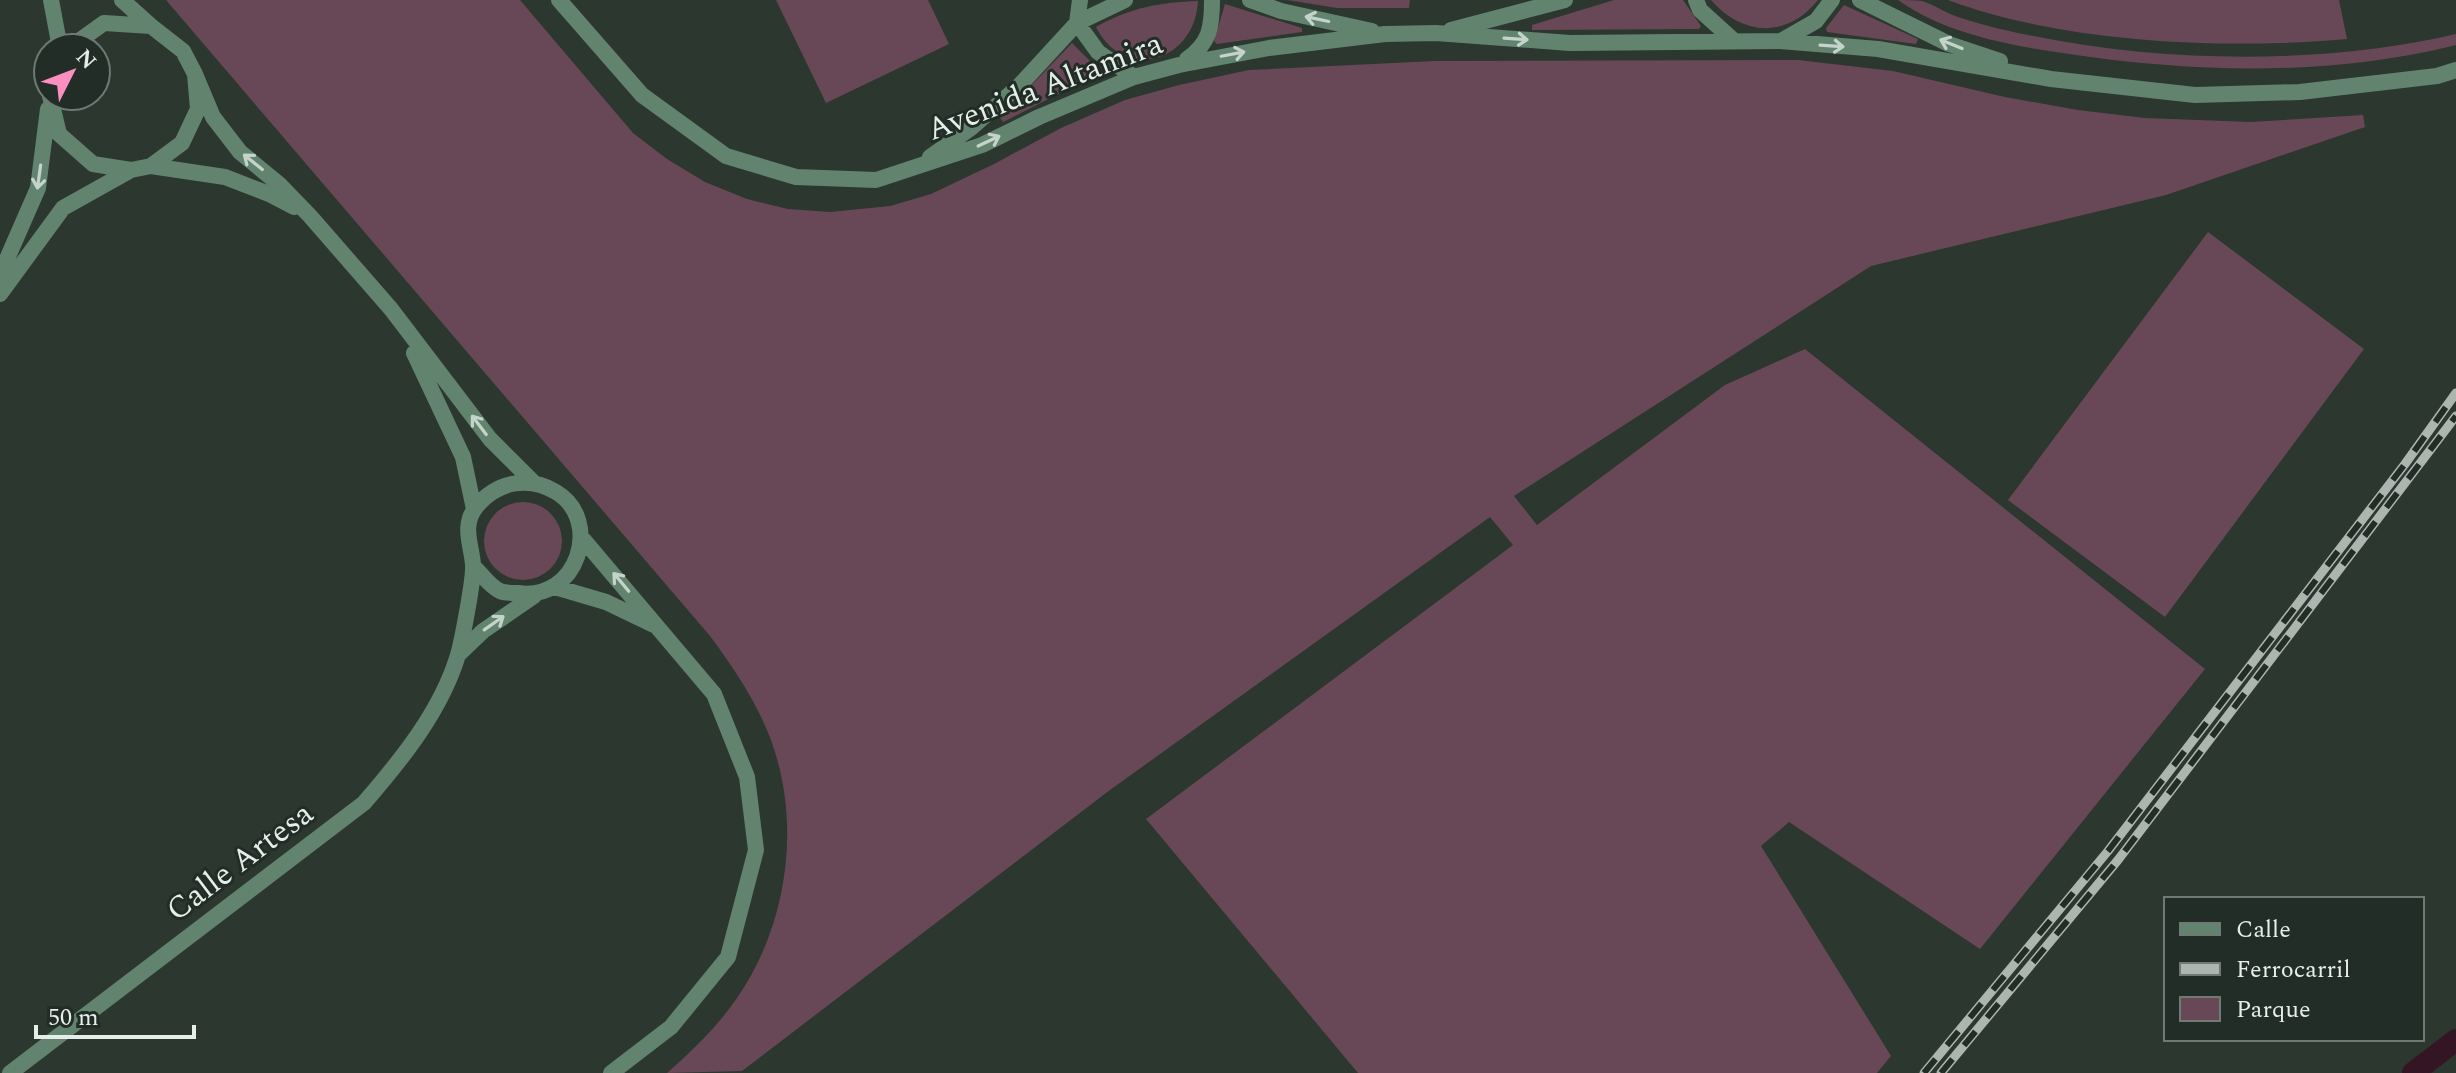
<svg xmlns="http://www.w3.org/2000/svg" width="2456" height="1073" viewBox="0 0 2456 1073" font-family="Spectral,serif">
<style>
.green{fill:#684856}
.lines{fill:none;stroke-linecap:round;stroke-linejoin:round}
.canal{stroke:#331523;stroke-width:22}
.minor{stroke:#62846f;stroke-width:16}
.rail-casing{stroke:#acb5af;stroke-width:9}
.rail{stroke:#212d26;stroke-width:6;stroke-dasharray:18;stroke-linecap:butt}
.oneway{stroke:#c5d4ca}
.labels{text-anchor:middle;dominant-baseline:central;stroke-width:6;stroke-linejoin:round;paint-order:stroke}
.street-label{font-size:32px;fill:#e6eee9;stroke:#212d26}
</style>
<rect width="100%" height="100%" fill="#2b372f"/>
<path class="green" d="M166,0H520L633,133L667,159L705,182L747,199L788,209L830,212L890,206L931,194L994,164L1061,128L1125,100L1179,85L1249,70L1434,61L1798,60L1893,71L2005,97L2078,110L2145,118L2251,122L2363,115L2365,127L2166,195L1871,266L1514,496L1537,525L1725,385L1805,349L2205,669L1980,949L1789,822L1761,846L1891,1056L1877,1073H1358L1146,819L1513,545L1490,517L1110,790L742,1071L667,1073C693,1050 717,1027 737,998C792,919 804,806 762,719C748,689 730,663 710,636Z
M776,0H928L949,44L826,103Z
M1287,0H1410L1409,8H1337Z
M1614,0H1683L1701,26L1699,29L1532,30V25Z
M1711,0H1818C1787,39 1742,36 1711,0Z
M1898,0C1905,0 1915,0 1922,1C1935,5 1947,14 1961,18C1988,27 2016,33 2044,38C2171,63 2330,64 2456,34V45C2333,76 2201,73 2076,55C2014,46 1949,36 1898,0Z
M1948,0H2339L2347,39C2225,50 2062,43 1948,0Z
M1198,1C1195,62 1124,83 1096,27C1129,8 1161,2 1198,1Z
M1225,4L1302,28V32L1217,44L1214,41Z
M1844,5L1918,39L1916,44L1827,32L1826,28Z
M1072,43L1102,73V76L1066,90L1003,122L1000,118Z
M2208,232L2364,349L2165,617L2008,500Z
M484 541a39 39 0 1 1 78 0a39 39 0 1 1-78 0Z"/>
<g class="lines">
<path class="canal" d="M2413,1073L2456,1040"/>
<path class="minor" d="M51,0L60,48
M122,0L151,26
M559,0L642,95L726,156L796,177L876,180L982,145L1039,117L1134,77L1179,65L1269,48L1385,34L1436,33L1570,43L1780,41L1878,49L2051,79L2195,95L2300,92L2437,76L2456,70
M1080,0L1077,23L1098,52L1134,77
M1250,0L1281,11L1372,31
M1696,0L1700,10L1733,40
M1860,0L1949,44L2000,61
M1451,30L1565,0
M1781,41L1816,21L1832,0
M1187,59C1210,43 1212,27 1212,0
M195,74L213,117L240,152L280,185L310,216L391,309L490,439L533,482
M50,96L59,134L93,164L131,170L151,166L182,143L198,109L195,74L183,51L151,26L104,23L69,48
M930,157L971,128L1019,86L1077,23L1125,0
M151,166L225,177L269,194L294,207
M0,275L38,188L48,109
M0,294L63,208L131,170
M414,353L463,457L474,509
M582,538L714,694L747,777L756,850L728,957L671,1027L611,1073
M555,587L606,602L654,625
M458,655L483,631L534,596
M10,1073L364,803C402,759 441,711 458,655C462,641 474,579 473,565C472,546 461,526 476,507C496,482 528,475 556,492C603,520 578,602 518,593C513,593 504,593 500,591C490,587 481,573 473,566"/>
<g class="rail-casing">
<path id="rail" d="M1924,1073L2108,851L2405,464L2456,393
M1941,1073L2118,860L2456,416"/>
</g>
<use href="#rail" class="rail"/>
</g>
<defs><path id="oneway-shaft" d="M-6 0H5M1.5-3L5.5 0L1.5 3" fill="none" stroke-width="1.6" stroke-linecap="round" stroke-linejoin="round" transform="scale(2)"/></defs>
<g class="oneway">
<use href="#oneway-shaft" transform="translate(1317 19) rotate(-168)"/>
<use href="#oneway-shaft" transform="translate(1516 39) rotate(4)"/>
<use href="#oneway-shaft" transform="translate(1951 44) rotate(-158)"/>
<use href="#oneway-shaft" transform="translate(1832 46) rotate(4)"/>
<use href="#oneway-shaft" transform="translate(1233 54) rotate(-11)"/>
<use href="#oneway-shaft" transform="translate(989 141) rotate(-25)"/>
<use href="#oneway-shaft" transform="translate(253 162) rotate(-141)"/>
<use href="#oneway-shaft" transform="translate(39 177) rotate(98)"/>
<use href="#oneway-shaft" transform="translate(479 425) rotate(-127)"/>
<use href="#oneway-shaft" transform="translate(621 582) rotate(-130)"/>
<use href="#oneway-shaft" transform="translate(494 623) rotate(-35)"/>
</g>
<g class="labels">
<g class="street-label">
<text transform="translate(1045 87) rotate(-21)">Avenida Altamira</text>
<text transform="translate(240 862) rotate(-37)">Calle Artesa</text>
</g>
</g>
<rect x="2164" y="897" width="260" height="144" fill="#212d26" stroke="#707a74" stroke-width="2"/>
<rect x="2180" y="923" width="40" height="12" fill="#62846f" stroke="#707a74" stroke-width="2"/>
<text x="2236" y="937" font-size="24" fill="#e6eee9">Calle</text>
<rect x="2180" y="963" width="40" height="12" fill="#acb5af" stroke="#707a74" stroke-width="2"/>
<text x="2236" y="977" font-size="24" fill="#e6eee9">Ferrocarril</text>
<rect x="2180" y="997" width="40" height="24" fill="#684856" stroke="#707a74" stroke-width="2"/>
<text x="2236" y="1017" font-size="24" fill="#e6eee9">Parque</text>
<g transform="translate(72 72) rotate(48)"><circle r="38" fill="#212d26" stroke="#707a74" stroke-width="2"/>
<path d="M0-6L14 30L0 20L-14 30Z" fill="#fc8fc2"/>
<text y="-12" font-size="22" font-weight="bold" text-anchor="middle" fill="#e6eee9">N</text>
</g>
<path d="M36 1025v12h158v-12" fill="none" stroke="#e6eee9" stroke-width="4"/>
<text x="48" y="1025" font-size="24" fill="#e6eee9" stroke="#212d26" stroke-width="6" paint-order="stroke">50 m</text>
</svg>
